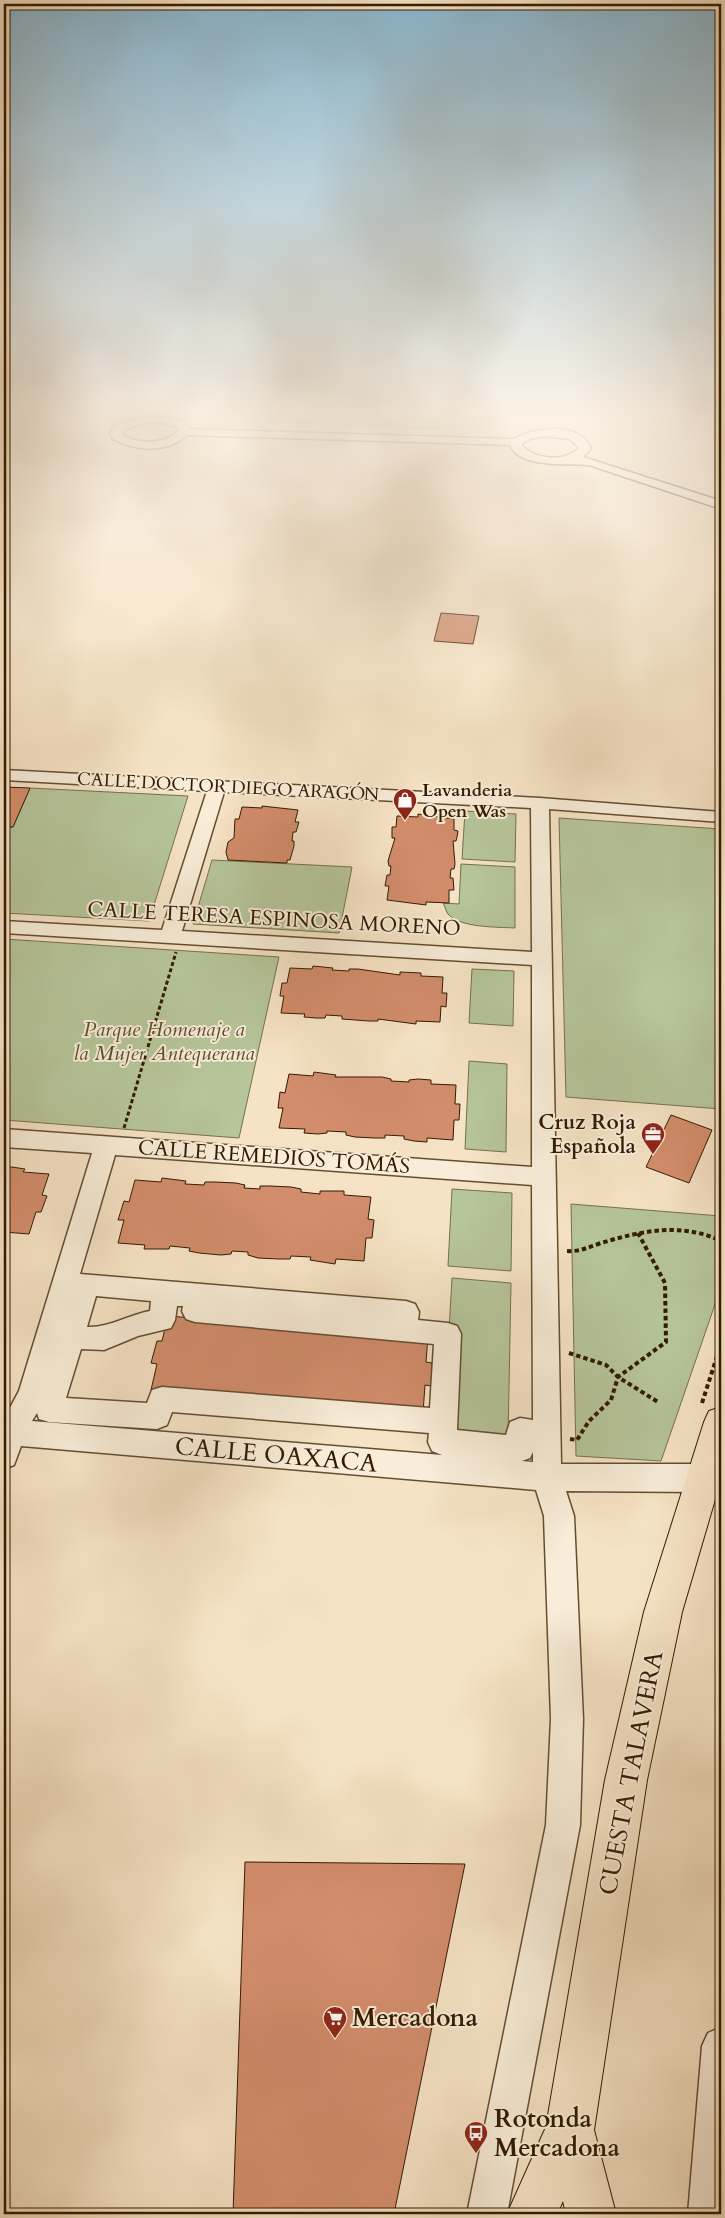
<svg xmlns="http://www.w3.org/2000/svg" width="725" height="2218" viewBox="0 0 725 2218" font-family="Cardo,serif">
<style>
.green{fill:#b6c59a;stroke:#74704d}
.building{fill:#d38d6c;stroke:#331b00}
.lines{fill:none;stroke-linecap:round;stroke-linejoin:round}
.minor-casing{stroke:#644d31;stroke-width:3}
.major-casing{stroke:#331b00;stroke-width:2}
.path-far1{stroke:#331b00;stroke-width:3;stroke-dasharray:4 2.5;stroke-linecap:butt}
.path{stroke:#331b00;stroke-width:4;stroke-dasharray:4.5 3;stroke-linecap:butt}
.minor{fill:#f9edd9;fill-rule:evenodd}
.major{fill:#f6e3c5;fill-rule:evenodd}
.labels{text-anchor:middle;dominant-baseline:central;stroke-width:4;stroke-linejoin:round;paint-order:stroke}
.far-street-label{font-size:18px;fill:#331b00;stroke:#f9edd9}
.far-poi-label{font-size:18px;font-weight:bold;fill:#331b00;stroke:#f9edd9;text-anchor:start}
.street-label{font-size:21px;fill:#331b00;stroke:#f9edd9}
.park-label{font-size:21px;font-style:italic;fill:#5a4e2e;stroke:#f9edd9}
.poi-label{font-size:21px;font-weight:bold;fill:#331b00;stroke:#f9edd9;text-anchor:end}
.near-street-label{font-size:25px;fill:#331b00;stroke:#f9edd9}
.near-poi-label{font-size:25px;font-weight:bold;fill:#331b00;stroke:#f9edd9;text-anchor:start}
</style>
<rect width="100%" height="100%" fill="#f6e3c5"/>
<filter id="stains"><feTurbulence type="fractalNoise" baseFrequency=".004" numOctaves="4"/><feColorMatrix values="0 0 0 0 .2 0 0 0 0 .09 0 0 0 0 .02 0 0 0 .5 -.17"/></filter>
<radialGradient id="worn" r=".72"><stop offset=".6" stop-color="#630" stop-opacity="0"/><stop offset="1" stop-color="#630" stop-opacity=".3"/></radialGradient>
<path class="green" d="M254,415H442L440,429L252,421Z
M30,788L188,796L149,921L4,913V827H13Z
M465,811L516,814L515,862L462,859Z
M559,818L721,829V1109L566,1097Z
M212,860L352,867L339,933L193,924Z
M461,864L515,867V928C498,927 460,928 448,914C446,912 445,906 443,903L459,904Z
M4,939L279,957L239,1138L4,1120V1033L8,1024L4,1023Z
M472,969L514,971L513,1026L469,1023Z
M469,1061L507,1064L506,1152L465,1149Z
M452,1189L512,1193L511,1271L448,1266Z
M571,1204L721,1216V1287L661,1461L576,1456Z
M452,1278L511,1283L508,1440L443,1434Z"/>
<path class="building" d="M441,613L479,616L473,644L434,641Z
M4,787L30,788L13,827H4Z
M262,806L298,810L295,822H299L296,832H293L292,841H294V846L290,860H287V863L228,860L226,852L228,842L234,838L235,819H239L242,807L262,808Z
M418,814L454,819V830L458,831L457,837L456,841H453L455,864L454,869H451L450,878H453L454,890H449V903L426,902V905L387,900L389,886H385L387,875H390L391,866H389L388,861L395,838H392V827H396L397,816L418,817Z
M313,966L333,968L332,970L349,971V969H358L400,975V972L421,973V976L443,977L442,993H447L446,1007L441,1006L440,1022L416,1021V1024L378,1019V1021H369L342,1019V1016L326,1015L325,1018H316L304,1017L305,1014L281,1013L284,996H280L282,983H287L290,968L312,969Z
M314,1072L336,1075L335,1077H382L391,1079V1081L409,1082V1080L418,1079L431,1080V1084L456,1085L455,1104H460L459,1120H454L453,1140L427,1138V1142L414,1141L404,1139V1136L385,1135V1138H375L355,1137L346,1135V1132L327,1131V1133L318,1134L304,1133L305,1129L279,1128L283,1108H278L280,1092L285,1093L289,1074L313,1076Z
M671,1115L712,1130L689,1183L646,1167Z
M12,1167L25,1169L23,1172L49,1174L42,1195L47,1196L41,1212H36L29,1234L4,1232V1168Z
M162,1178L186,1181L185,1184L204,1185L205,1182H215L236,1183L245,1185L244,1188L260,1189V1186H270L291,1187L301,1189V1192L320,1194V1191H344V1195L371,1197L368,1219L374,1220L372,1238H366L364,1261L336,1259L335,1264L310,1260L311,1257L291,1256L290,1259H279L258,1258L248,1255V1252L232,1251L231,1254L221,1255L199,1253L189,1251L190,1248L170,1246L169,1249H144L145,1245L118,1243L124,1220H118L124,1201L129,1202L135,1180L161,1182Z
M168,1316L428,1336L426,1362L432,1363L431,1386L425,1385L423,1413L151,1390L157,1364L151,1363L157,1341H162Z
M245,1862L465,1864L394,2214H233Z"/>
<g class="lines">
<g class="minor-casing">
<path id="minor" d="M143,417H164L184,422L189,429L514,439C534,427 581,421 591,449L583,457L721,501V509L589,465C569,463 519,469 510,445L187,435C167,454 135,451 113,439L110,433L114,426ZM144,423H164L176,426L178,431C163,445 139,444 122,435L123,430ZM544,436L570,439L579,448C564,463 536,459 522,446V443L530,439Z
M4,770L540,798L721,812V822L549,809L561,1464H705L721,1472V1501L702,1492L566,1491L574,1516L583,1719L580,1825L507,2214H467L546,1825L551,1719L544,1516L536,1490L21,1446L14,1465L4,1469V1419L19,1391L92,1153L4,1147V1129L532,1167V965L4,933V921L162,930L207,791L4,780ZM224,792L531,808L532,952L182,931ZM115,1155L532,1185L533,1420L520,1418L510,1422L506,1435L457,1430L461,1334L457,1326L448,1323L418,1320L419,1312L415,1304L406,1301L80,1274ZM96,1296L151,1301L150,1311C128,1315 109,1328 87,1327ZM177,1306H183L182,1311L186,1319L195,1322L434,1344L430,1408L162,1387L152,1390L147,1403L66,1398L81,1349L104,1350L138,1336L171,1328L175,1320ZM172,1412L429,1433L428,1442L432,1451L442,1455L32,1421L37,1413L39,1419L49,1422L157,1429L167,1425ZM533,1452V1462L522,1461L530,1458Z
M721,2027V2214H688L702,2046L708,2033Z"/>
</g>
<g class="major-casing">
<path id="major" d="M721,1407V1479L682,1612L647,1780L594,2130L616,2214H566L563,2201L557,2214H507L546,2127L605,1780L644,1612L704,1422L709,1411Z"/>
</g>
<path class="path-far1" d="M124,1128L176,952"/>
<path class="path" d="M567,1251C579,1252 589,1247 601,1243C641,1231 682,1222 721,1241
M569,1353L606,1365L618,1377L658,1402
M702,1403L721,1344
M570,1439L577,1440L589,1421L611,1400L618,1377L666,1342L665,1283L638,1233"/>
<use href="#minor" class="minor"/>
<use href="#major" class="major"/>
</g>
<linearGradient id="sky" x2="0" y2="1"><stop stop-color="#8ab8d2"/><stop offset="0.57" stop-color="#fbf2e5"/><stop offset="1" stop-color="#fbf2e5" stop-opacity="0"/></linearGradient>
<rect width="725" height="725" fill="url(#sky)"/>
<defs>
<g id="shop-pin" transform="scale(1.25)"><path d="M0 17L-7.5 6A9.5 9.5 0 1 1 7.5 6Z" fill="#8f2418" stroke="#f9edd9"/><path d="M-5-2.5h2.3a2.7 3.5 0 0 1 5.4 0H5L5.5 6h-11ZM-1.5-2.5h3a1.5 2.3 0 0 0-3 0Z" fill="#fff"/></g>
<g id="office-pin" transform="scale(1.25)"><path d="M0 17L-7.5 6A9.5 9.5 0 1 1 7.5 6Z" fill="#8f2418" stroke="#f9edd9"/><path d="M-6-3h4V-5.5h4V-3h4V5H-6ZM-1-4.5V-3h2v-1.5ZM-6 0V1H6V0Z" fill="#fff"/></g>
<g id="supermarket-pin" transform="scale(1.25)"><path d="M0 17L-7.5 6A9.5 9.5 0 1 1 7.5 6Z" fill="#8f2418" stroke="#f9edd9"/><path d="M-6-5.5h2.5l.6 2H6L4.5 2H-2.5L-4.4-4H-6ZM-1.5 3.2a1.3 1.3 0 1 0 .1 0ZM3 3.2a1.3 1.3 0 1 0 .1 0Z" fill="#fff"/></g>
<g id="bus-pin" transform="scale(1.25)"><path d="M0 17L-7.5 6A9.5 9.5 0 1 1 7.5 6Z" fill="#8f2418" stroke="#f9edd9"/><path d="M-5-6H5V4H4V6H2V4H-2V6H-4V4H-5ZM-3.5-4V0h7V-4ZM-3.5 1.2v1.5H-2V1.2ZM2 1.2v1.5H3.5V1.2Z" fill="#fff"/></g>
</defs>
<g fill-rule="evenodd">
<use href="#shop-pin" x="405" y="800"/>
<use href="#office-pin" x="653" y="1134"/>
<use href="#supermarket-pin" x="335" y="2018"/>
<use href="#bus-pin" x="476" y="2133"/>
</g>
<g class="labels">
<g class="far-street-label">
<text transform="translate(228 787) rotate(3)">CALLE DOCTOR DIEGO ARAGÓN</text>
</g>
<g class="far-poi-label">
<text x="422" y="790">Lavanderia<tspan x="422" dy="21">Open Was</tspan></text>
</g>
<g class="street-label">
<text transform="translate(274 919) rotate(3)">CALLE TERESA ESPINOSA MORENO</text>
<text transform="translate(274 1157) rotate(4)">CALLE REMEDIOS TOMÁS</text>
</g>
<g class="park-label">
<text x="164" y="1029">Parque Homenaje a<tspan x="164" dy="24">la Mujer Antequerana</tspan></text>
</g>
<g class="poi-label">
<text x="636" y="1122">Cruz Roja<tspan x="636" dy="24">Española</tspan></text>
</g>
<g class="near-street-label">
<text transform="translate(276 1455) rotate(5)">CALLE OAXACA</text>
<text transform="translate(631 1773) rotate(-79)">CUESTA TALAVERA</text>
</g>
<g class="near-poi-label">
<text x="352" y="2018">Mercadona</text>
<text x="494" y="2119">Rotonda<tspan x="494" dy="29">Mercadona</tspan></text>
</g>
</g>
<rect width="725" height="2218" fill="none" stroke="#f6e3c5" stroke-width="20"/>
<rect x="5" y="5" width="715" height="2208" fill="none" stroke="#331b00" stroke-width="2.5"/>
<rect x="10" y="10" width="705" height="2198" fill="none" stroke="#331b00"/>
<rect width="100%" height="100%" filter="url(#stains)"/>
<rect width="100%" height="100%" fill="url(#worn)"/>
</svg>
